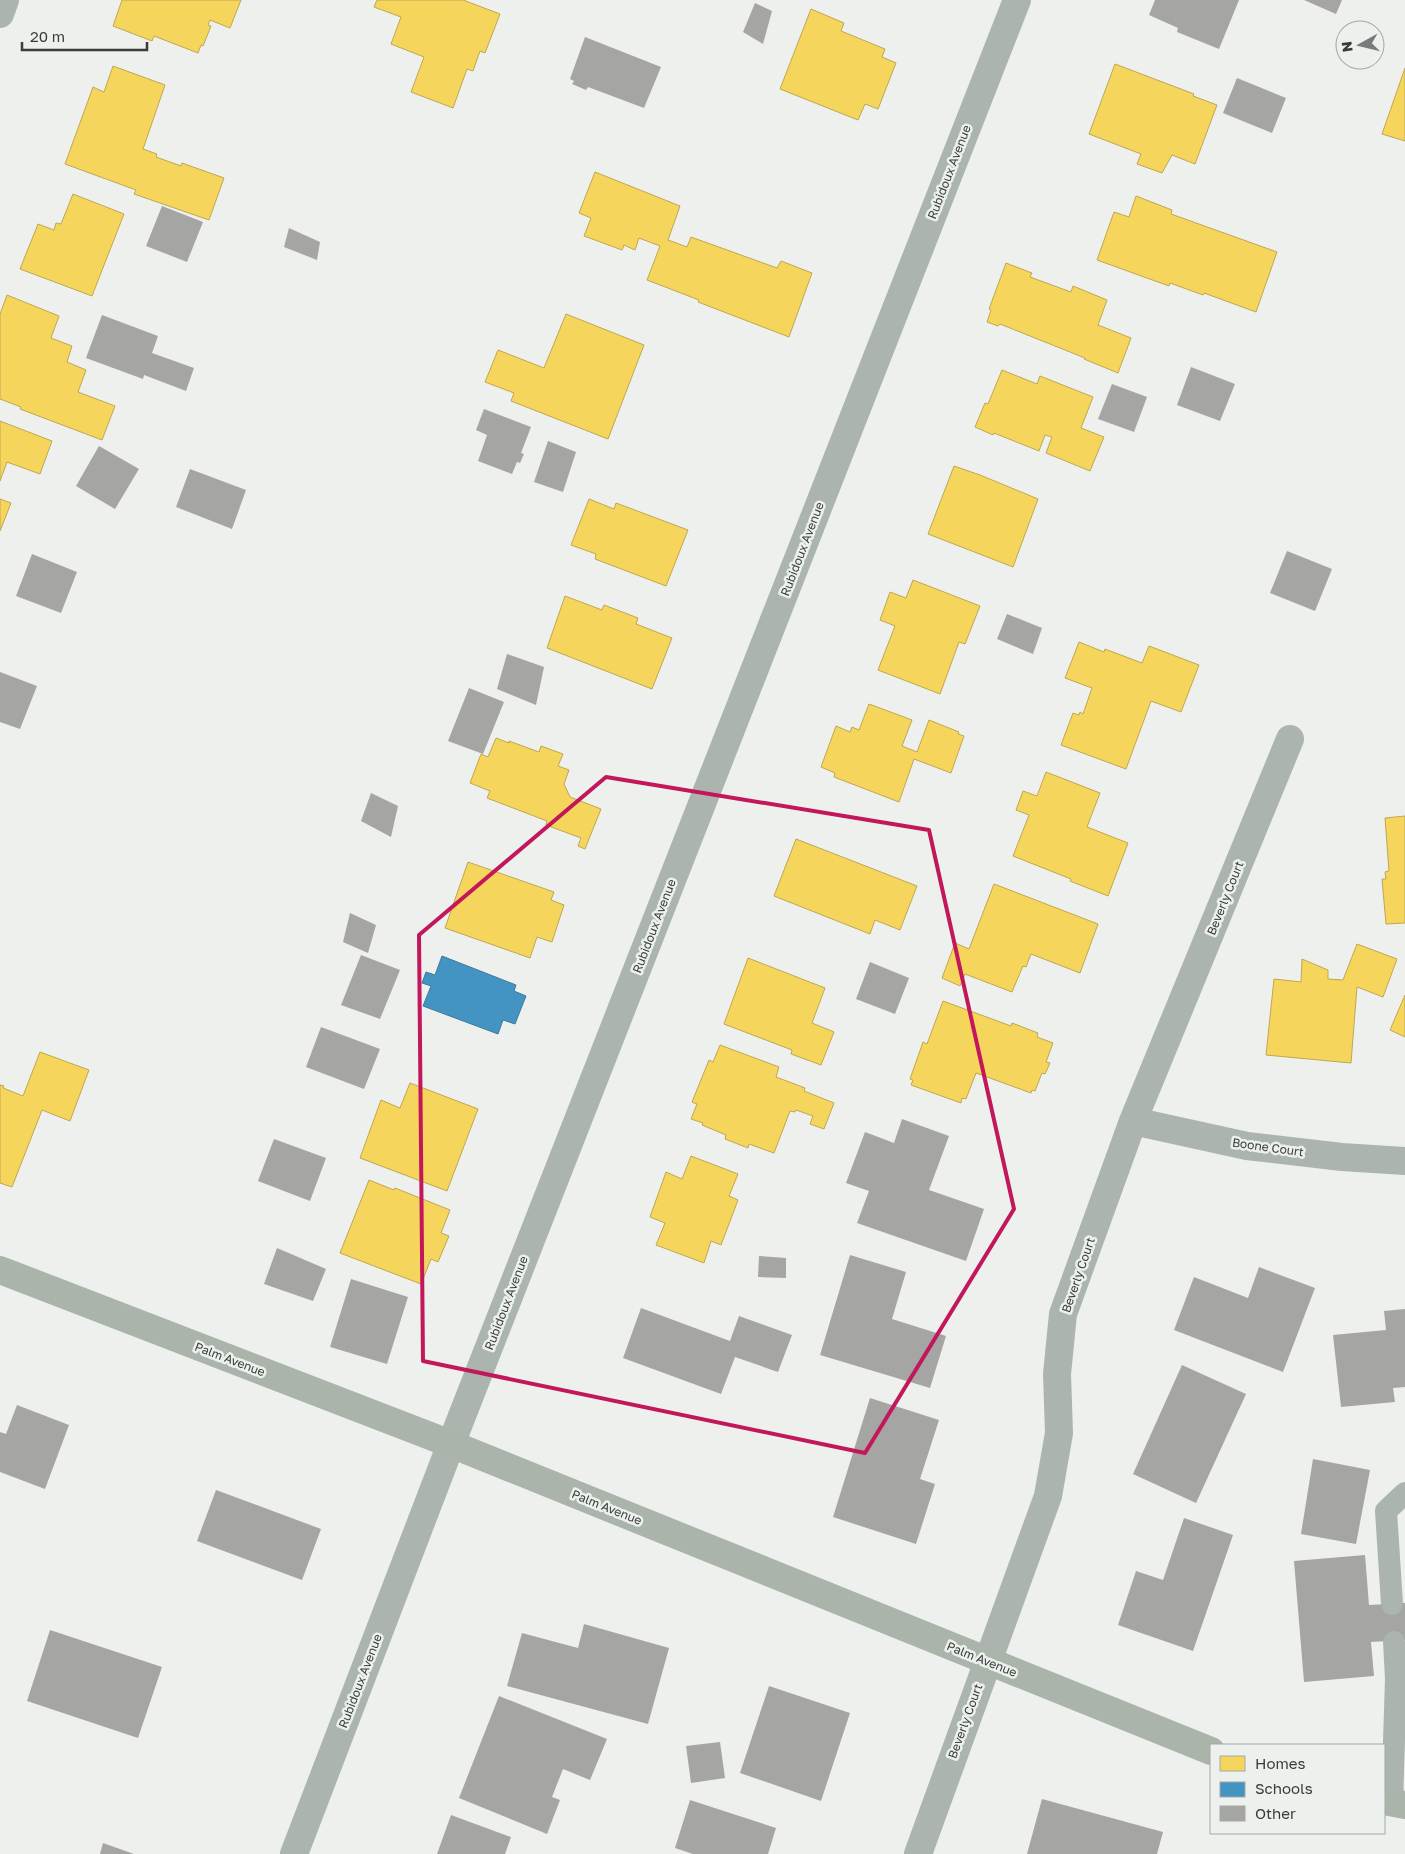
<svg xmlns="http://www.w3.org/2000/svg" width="1405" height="1854" viewBox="0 0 1405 1854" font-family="'Golos Text',sans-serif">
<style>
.homes{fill:#f6d55c;stroke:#bea752}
.schools{fill:#4393c3;stroke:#40799a}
.building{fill:#a5a5a4}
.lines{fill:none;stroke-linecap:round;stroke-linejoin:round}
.lane{stroke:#acb5ad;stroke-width:22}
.street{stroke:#acb5ad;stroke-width:28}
.secondary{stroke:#aab4ab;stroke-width:28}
.marked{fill:none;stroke:#c2185b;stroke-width:4;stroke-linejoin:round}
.labels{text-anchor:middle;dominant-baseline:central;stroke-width:5;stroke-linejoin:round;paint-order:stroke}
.street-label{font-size:12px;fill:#3a3b3a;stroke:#edf1ed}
</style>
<rect width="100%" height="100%" fill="#eef0ee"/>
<path class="homes" d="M122,0H241L230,28L210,20L208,25L211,26L203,46L201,45L198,53L154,36L152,41L113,26Z
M377,0H463L500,14L485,53L480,51L473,71L467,69L453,108L411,92L424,57L391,44L401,17L374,7Z
M811,9L844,23L841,31L885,49L882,57L896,63L878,109L865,104L858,120L780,89Z
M1115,64L1194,94L1193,96L1217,105L1195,164L1172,155L1162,173L1137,164L1141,154L1089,134Z
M113,66L165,85L143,149L157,154L156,157L181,166L182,163L224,178L209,220L134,194L136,190L65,164L93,87L104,92Z
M1405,68V141L1382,134Z
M595,172L680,206L668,240L687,247L691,237L777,268L781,261L812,273L789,337L698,302L699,300L647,280L660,246L639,238L635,250L624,245L622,250L584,236L591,218L579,213Z
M73,194L124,214L92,296L20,269L38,224L54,230L56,223L61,224Z
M1136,196L1172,210L1171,214L1277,252L1256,312L1204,293L1203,295L1170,283L1169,286L1097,260L1114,212L1129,217Z
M1006,263L1032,273L1030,277L1071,292L1073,286L1107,300L1098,325L1131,338L1118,373L1084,359L1085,358L1000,324L998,326L987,322L991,310L989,309Z
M7,295L59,316L51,338L72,346L67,362L86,370L78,392L115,406L102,440L20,409L21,407L0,399V314Z
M566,314L644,345L608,439L511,401L514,393L485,382L498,350L544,368Z
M1002,370L1037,384L1040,376L1093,397L1081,428L1104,437L1090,471L1046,453L1052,437L1045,435L1039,451L994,433L993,435L975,427L985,403L988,404Z
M0,421L52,441L40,474L7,462L0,481Z
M954,466L980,475L1038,499L1013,567L928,534Z
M0,499L11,503L0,531Z
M589,499L614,509L616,503L688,530L666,586L595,559L596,554L571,545Z
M913,580L980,606L965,644L959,642L940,694L878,670L895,626L880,620L890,592L906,598Z
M565,596L602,610L604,605L638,618L636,624L672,638L652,689L547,648Z
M1079,642L1104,652L1105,649L1142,663L1149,646L1199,665L1181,712L1151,701L1126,769L1061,745L1073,713L1079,715L1080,712L1083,714L1092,688L1065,678Z
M869,704L912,720L902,746L917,752L929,720L959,732L958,734L964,736L951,773L914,759L899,802L834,777L835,773L821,767L836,726L850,732L852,727L859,730Z
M496,738L509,743V741L539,752L541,746L563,754L558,766L569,770L564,784L570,797L601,809L585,849L578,846L581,838L546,825L547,821L487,798L490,791L470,783L481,754L488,757Z
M1046,772L1100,793L1087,827L1128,843L1108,896L1070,881L1071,879L1013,856L1029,815L1016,810L1023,791L1037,796Z
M1405,816V923L1386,924L1382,879H1386L1385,872L1389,871L1385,818Z
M796,839L917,886L900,930L875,920L870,934L774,896Z
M468,862L554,892L551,900L564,905L552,942L537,937L530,958L445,928Z
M994,884L1098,924L1080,973L1031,954L1026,967L1023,966L1012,992L965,974L960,986L942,978L955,943L969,949Z
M1357,944L1397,959L1383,997L1357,987L1351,1063L1266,1055L1274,979L1301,982L1302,959L1328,970V979L1343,980Z
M748,958L825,988L812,1023L834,1032L821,1065L791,1054L792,1050L724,1024Z
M1405,995V1037L1390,1030Z
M943,1001L1011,1026L1012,1023L1038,1033L1037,1037L1053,1043L1046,1062L1050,1063L1045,1074L1042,1073L1035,1091L1032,1090L1031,1093L976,1073L966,1099L962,1098L961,1103L911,1085L913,1080L910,1079L923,1042L927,1044Z
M720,1045L779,1067L776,1077L805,1088L804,1091L834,1103L824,1129L810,1124L813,1116L796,1110L795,1112L790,1111L774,1153L749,1144L748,1148L725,1139L726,1135L702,1125L703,1123L691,1119L697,1104L692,1102L709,1060L713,1062Z
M40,1052L89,1070L70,1121L42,1110L12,1187L0,1183V1085L4,1086L3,1088L23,1096Z
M410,1083L478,1109L447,1191L360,1158L381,1100L400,1108Z
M691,1156L738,1174L729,1196L738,1200L721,1245L711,1241L704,1263L656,1245L665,1223L650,1217L666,1172L682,1179Z
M369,1180L394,1190L395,1188L450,1210L441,1233L449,1236L438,1262L431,1259L421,1284L340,1253Z"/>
<path class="schools" d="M442,956L516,985L514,991L526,996L515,1024L503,1020L498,1034L423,1006L431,986L422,983L426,972L435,975Z"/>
<path class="building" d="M1155,0H1239L1219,49L1177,32L1178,28L1149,15Z
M1304,0H1342L1336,14Z
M755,3L772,11L763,44L743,32Z
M585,37L661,67L644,108L588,87L586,90L572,84L574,81L570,79Z
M1237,78L1286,98L1272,133L1223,113Z
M162,206L203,222L187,262L146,246Z
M289,228L320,242L317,260L284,247Z
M102,315L158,336L152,353L194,368L186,391L144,375L143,379L86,358Z
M1191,367L1235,384L1220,421L1177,405Z
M1112,384L1147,397L1134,432L1098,419Z
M484,409L531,427L521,453L524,454L520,463L517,462L512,474L478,461L487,435L476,430Z
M548,441L576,452L563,492L534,482Z
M99,446L139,469L115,509L76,486Z
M190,469L246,490L232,529L176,507Z
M1287,551L1332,569L1315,611L1270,593Z
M32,554L77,572L61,613L16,596Z
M1007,614L1042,628L1033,654L997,639Z
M507,654L544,667L536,705L497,689Z
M0,672L37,686L20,729L0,722Z
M469,688L504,702L483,754L448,741Z
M371,793L398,806L391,837L361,821Z
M350,913L376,925L368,953L343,942Z
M361,955L400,970L380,1019L341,1005Z
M870,962L909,978L895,1014L856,999Z
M321,1027L380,1049L364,1089L306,1067Z
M902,1119L949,1136L929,1190L984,1209L966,1261L857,1223L869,1191L846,1183L865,1132L894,1143Z
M274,1139L326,1158L310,1201L258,1181Z
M277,1248L326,1269L313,1301L264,1284Z
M850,1255L906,1272L892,1319L946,1336L930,1388L820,1355Z
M759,1256L786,1258V1278L758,1277Z
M1259,1267L1315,1288L1283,1372L1174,1330L1194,1277L1248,1298Z
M351,1279L408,1297L387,1364L330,1347Z
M641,1308L730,1341L739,1316L792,1335L778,1372L735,1357L721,1394L623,1358Z
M1405,1309V1387L1393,1388L1395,1402L1341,1407L1333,1335L1386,1330L1384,1311Z
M1182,1365L1246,1394L1196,1503L1133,1474Z
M870,1398L939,1420L920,1479L935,1484L916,1544L833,1517Z
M17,1405L69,1425L45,1489L0,1472V1432L6,1434Z
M1313,1459L1370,1470L1356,1544L1301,1534Z
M216,1490L321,1529L302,1580L197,1541Z
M1184,1518L1233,1535L1193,1651L1118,1625L1136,1571L1163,1580Z
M1365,1555L1369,1605L1405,1603V1640L1371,1642L1374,1676L1304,1682L1294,1561Z
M584,1624L669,1648L648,1724L507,1686L522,1633L578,1648Z
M50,1630L162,1667L138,1738L27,1701Z
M769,1686L850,1713L821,1801L740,1773Z
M499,1696L607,1739L590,1780L563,1769L552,1797L560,1800L547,1834L459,1798Z
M720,1742L725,1778L691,1783L686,1746Z
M1042,1799L1163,1832L1157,1854H1027Z
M690,1800L776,1828L768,1854H693L675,1848Z
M451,1815L511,1837L505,1854H437Z
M103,1843L134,1854H100Z"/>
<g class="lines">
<path class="lane" d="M1392,1604L1386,1511L1405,1493
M1392,1803L1396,1679L1394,1642"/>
<path class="street" d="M0,14L5,0
M1133,1121L1247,1146L1342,1157L1405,1161
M294,1854L451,1444L1017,0
M918,1854L1048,1496L1059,1433L1057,1374L1063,1314L1133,1121L1290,739"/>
<path class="secondary" d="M0,1270L451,1444L1211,1751
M1384,1801L1405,1805"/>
</g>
<path class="marked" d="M606,777L929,830L1014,1209L865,1453L423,1361L419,935Z"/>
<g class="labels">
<g class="street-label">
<text transform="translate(949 172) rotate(-69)">Rubidoux Avenue</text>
<text transform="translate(802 549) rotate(-69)">Rubidoux Avenue</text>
<text transform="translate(1225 898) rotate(-68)">Beverly Court</text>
<text transform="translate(654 926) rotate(-69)">Rubidoux Avenue</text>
<text transform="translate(1268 1147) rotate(8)">Boone Court</text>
<text transform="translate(1078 1275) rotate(-71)">Beverly Court</text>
<text transform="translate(506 1303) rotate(-69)">Rubidoux Avenue</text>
<text transform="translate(230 1359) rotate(21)">Palm Avenue</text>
<text transform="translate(607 1507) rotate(22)">Palm Avenue</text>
<text transform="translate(982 1659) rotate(22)">Palm Avenue</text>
<text transform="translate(360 1681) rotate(-69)">Rubidoux Avenue</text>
<text transform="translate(965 1721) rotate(-70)">Beverly Court</text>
</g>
</g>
<rect x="1210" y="1744" width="175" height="90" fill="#edf1ed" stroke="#a5a8a5"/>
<rect x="1220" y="1756" width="25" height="15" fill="#f6d55c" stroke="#a5a8a5"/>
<text x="1255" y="1769" font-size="15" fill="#3a3b3a">Homes</text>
<rect x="1220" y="1782" width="25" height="15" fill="#4393c3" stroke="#a5a8a5"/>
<text x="1255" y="1794" font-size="15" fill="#3a3b3a">Schools</text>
<rect x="1220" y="1806" width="25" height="15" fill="#a5a5a4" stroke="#a5a8a5"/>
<text x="1255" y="1819" font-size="15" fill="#3a3b3a">Other</text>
<g transform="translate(1360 45) rotate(262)"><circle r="24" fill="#edf1ed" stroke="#a5a8a5"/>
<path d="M0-4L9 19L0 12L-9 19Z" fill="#797a79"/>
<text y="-8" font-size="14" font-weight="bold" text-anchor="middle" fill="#3a3b3a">N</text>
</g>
<path d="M22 42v8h125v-8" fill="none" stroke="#3a3b3a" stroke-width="2.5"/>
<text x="30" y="42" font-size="15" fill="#3a3b3a" stroke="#edf1ed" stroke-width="4" paint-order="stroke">20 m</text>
</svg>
